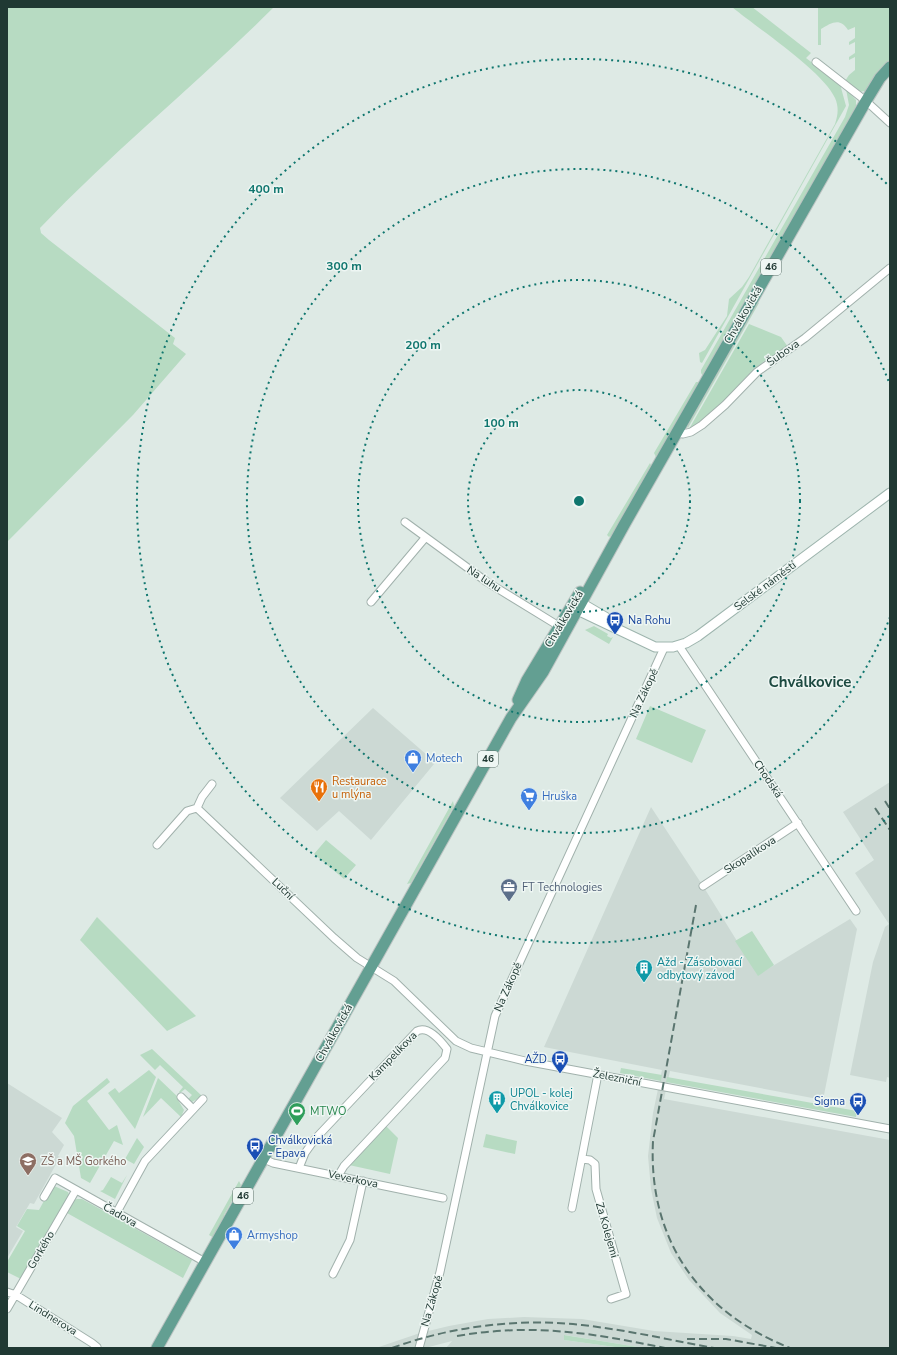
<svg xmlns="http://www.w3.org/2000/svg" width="897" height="1355" viewBox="0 0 897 1355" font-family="'Nunito Sans',sans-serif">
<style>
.built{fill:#ccd9d4}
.green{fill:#b7dbc2}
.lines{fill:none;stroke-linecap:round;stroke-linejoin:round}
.street-casing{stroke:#a1b1ac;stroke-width:9}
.secondary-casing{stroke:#9eb5ae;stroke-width:11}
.primary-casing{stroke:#bcc4c2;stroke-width:13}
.street{stroke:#fff;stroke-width:7}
.secondary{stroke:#fff;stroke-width:9}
.primary{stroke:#639f92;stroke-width:11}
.rail{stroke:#5a756f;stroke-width:2;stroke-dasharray:8 4;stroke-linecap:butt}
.ring{fill:none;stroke:#0f766e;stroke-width:2;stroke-dasharray:2 4}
.labels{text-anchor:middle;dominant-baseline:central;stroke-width:3;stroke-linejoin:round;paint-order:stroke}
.shield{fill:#eef6f3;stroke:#5e726d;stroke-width:1}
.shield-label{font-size:10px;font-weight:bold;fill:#203933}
.street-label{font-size:11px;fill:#203933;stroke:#eef6f3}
.transit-label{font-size:11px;fill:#164399;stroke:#eef6f3;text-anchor:start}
.shop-label{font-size:11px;fill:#366cbe;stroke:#eef6f3;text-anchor:start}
.food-label{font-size:11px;fill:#c56008;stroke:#eef6f3;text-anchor:start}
.service-label{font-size:11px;fill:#4e5e75;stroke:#eef6f3;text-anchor:start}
.culture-label{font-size:11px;fill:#0d838f;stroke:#eef6f3;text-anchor:start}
.leisure-label{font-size:11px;fill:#27864d;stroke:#eef6f3;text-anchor:start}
.education-label{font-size:11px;fill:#785e54;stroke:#eef6f3;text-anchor:start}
.district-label{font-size:15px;font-weight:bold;fill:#1d4a41;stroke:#eef6f3}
.centre{fill:#0f766e;stroke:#eef6f3;stroke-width:2}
.ring-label{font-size:12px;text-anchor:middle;font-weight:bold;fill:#0f766e;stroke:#eef6f3;stroke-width:3;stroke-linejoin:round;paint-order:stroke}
</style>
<rect width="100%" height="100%" fill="#deeae5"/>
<path class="built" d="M373,708L435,762L434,764L371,840L339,811L317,831L280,798Z
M890,782V1078L887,1077L886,1082L850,1075L873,962L885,927L889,924L855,873L874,860L843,812Z
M651,807L703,886L758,975L850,919L857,929L823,1100L670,1071L664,1099L890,1140V1348H644L565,1335L564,1340L622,1348H446L452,1341L425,1348H376L420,1333L449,1326L488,1319L524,1317L582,1319L654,1331L733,1336L751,1339L752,1335L720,1313L689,1280L671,1253L657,1218L651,1189L648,1156L653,1113L662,1070L544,1047Z
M7,1083L62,1118L52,1132L64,1145L58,1156L60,1157L39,1195L34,1204L30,1203L16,1227L23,1231L7,1258Z"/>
<path class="green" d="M7,7H274C198,83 114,150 40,228L41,233L49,240L175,338L173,344L186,354L133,415L7,542Z
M732,7H752L811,53L806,58L840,84L846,106L702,363L700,362L699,353L705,350L727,316L729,299L742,287L749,277L835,124C838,115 839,107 835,98C823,71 756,27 732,7Z
M818,7H890V60L865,91L859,92L845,81L849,75L855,70V57L849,60V57L855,53V42L849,45V42L855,38V27L848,30C840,17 831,23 821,29V45H818Z
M846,89L856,100V106L852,114L703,376L701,373V370L845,117L849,105Z
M756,302L759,303L688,428L687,425Z
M749,324L781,337L788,347C777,354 764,360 754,369C741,381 704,427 689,429Z
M696,382H700L656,457L654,453Z
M650,463L652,467L613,534L609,537L607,535Z
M594,626L608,634L607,636L611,638L613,637L609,644L585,630Z
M650,706L706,730L692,763L636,739Z
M453,801L454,806L411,883L407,884Z
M326,840L356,865L344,879L314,854Z
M97,917L196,1016L167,1031L80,940Z
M752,931L774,965L758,976L735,941Z
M152,1049L202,1096L192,1102L187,1100L192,1095L185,1089L180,1093L179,1092L183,1087L160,1065L155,1070L140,1055Z
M621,1068L662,1075L661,1081L620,1073Z
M149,1070L156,1077L135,1129L108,1093L115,1088L119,1093Z
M667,1077L857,1111L856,1117L666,1082Z
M107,1078L110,1082L87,1101L109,1130L117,1125L123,1145L114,1141L90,1183L81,1178L74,1136L65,1123L73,1106Z
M158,1078L179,1098L178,1100L184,1110L181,1117L161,1098L143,1117Z
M386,1126L398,1138L390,1174L349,1165Z
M486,1134L517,1141L515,1154L483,1147Z
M137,1138L144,1147L134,1164L125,1159Z
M127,1175L115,1199L100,1191L103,1190L111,1177L122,1183Z
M239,1181L241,1185L224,1215L225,1219L214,1238L209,1235Z
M54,1186L68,1192L69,1195L21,1279L7,1272V1262L25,1231L17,1226L27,1209L39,1210L51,1188Z
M77,1199H82L192,1260L183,1278L67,1213L74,1200Z
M564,1335L644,1348H622L564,1340Z"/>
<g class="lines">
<g class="street-casing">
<path id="street" d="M816,62L866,101L890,123
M677,433L683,434L691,432L702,425L725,405L757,372L805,338L890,268
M405,522L487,582L562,628
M371,602L425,538
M679,646L856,911
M197,808L334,938L357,958L394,981L456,1041L471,1048L525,1061L890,1129
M197,808L202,797L212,784
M157,845L187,811L197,808
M703,886L798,823
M181,1097L193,1109
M264,1159L273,1163L443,1198
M582,1159L590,1160L595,1164L596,1189L626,1294L611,1299
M299,1168L305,1153L315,1139L417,1031C428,1025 441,1041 447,1049L445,1058L344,1166L338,1176
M44,1197L55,1178L205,1262
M572,1208L598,1074
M117,1212L145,1161L203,1099
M333,1274L350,1240L363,1181
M7,1292L16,1295L92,1343L97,1347L96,1348
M7,1309L76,1190
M419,1348L440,1272L495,1016L664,648"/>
</g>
<g class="secondary-casing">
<path id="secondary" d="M576,600L617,624
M571,607L655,647H673L686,643L698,636L890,493"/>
</g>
<g class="primary-casing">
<path id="primary" d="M518,700L527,680L580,592
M157,1348L511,718L543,672L624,525L866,101L880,78L890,67"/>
</g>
<use href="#street" class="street"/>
<use href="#secondary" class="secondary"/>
<use href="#primary" class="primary"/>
<path class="rail" d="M885,801L890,809
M875,808L890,830
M696,905L653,1141C648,1239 699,1312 790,1348
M457,1336C533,1323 592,1333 665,1348
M687,1339H726L776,1348
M392,1348C452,1326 518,1318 582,1325C627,1330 670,1340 714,1348"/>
</g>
<g class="ring">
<circle cx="579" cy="501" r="111"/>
<circle cx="579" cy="501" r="221"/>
<path d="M890 617A332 332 0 1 1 890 385"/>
<path d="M889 816A442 442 0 1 1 889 186"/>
</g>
<defs>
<g id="bus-pin" transform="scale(0.9)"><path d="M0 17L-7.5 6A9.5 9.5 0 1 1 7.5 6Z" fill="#1a4fb4" stroke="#eef6f3"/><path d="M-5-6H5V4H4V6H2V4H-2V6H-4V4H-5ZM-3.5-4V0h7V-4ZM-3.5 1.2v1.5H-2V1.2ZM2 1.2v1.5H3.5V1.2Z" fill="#fff"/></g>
<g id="shop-pin" transform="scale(0.9)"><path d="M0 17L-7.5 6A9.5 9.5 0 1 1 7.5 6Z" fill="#3f7fe0" stroke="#eef6f3"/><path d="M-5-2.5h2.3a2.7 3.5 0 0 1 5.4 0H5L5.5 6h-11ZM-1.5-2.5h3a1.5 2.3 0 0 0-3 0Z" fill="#fff"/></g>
<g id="restaurant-pin" transform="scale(0.9)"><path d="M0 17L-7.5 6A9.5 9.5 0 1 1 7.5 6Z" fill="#e8710a" stroke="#eef6f3"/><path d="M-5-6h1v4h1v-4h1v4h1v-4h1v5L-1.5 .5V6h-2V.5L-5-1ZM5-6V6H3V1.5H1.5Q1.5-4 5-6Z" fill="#fff"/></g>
<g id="supermarket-pin" transform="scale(0.9)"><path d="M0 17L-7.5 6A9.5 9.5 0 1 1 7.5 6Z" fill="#3f7fe0" stroke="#eef6f3"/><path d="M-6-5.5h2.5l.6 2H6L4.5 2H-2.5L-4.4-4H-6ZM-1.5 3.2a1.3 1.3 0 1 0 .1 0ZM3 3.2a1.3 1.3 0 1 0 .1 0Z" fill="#fff"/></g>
<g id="office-pin" transform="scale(0.9)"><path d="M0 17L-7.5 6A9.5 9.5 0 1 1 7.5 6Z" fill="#5c6f8a" stroke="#eef6f3"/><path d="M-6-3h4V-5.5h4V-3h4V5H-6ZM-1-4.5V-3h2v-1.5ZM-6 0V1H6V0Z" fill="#fff"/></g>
<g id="building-pin" transform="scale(0.9)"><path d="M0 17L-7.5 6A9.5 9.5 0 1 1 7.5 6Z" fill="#0f9aa8" stroke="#eef6f3"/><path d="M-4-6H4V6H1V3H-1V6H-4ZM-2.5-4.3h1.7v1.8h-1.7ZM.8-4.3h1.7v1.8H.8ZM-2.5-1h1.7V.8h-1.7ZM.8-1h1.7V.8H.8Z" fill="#fff"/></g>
<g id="stadium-pin" transform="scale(0.9)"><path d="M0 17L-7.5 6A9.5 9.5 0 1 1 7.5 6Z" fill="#2e9e5b" stroke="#eef6f3"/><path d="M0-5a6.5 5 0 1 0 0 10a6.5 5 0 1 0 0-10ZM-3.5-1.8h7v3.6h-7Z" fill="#fff"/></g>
<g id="school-pin" transform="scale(0.9)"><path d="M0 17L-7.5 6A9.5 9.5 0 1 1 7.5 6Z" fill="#8d6e63" stroke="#eef6f3"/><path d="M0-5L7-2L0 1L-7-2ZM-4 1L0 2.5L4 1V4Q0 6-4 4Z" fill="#fff"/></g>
</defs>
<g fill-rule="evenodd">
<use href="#bus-pin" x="615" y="620"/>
<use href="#shop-pin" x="413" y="758"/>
<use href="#restaurant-pin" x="319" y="787"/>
<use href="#supermarket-pin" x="529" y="796"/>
<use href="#office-pin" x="509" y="887"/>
<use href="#building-pin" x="644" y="968"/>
<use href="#bus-pin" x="560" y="1059"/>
<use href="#building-pin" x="497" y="1099"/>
<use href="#bus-pin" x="858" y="1101"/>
<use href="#stadium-pin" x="297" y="1111"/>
<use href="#bus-pin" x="255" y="1146"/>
<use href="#school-pin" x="28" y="1161"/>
<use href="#shop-pin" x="234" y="1235"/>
</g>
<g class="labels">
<g class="shield">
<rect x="761" y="259" width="20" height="16" rx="3"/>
<rect x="478" y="751" width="20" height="16" rx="3"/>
<rect x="233" y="1188" width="20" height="16" rx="3"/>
</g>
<g class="shield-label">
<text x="771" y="267">46</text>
<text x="488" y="759">46</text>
<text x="243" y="1196">46</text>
</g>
<g class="street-label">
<text transform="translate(743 315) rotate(-60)">Chválkovická</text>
<text transform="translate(783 353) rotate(-35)">Šubova</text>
<text transform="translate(484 579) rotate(33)">Na luhu</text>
<text transform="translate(765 586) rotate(-37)">Selské náměstí</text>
<text transform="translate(564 619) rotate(-59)">Chválkovická</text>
<text transform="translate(644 693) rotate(-65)">Na Zákopě</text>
<text transform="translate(768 779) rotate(56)">Chodská</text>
<text transform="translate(750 855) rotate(-33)">Skopalíkova</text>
<text transform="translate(283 889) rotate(44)">Luční</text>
<text transform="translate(508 987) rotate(-66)">Na Zákopě</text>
<text transform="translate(334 1033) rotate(-61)">Chválkovická</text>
<text transform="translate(393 1056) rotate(-46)">Kampelíkova</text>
<text transform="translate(617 1078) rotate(11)">Železniční</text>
<text transform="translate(353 1179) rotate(12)">Veverkova</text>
<text transform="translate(120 1215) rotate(29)">Čadova</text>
<text transform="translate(607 1230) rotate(74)">Za Kolejemi</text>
<text transform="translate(41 1250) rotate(-60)">Gorkého</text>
<text transform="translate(432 1301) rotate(-74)">Na Zákopě</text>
<text transform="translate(53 1318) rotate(32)">Lindnerova</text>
</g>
<g class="transit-label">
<text x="628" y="620">Na Rohu</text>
<text x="547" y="1059" text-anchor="end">AŽD</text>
<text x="845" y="1101" text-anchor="end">Sigma</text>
<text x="268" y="1140">Chválkovická<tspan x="268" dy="13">- Epava</tspan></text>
</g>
<g class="shop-label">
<text x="426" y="758">Motech</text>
<text x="542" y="796">Hruška</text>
<text x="247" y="1235">Armyshop</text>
</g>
<g class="food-label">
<text x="332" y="781">Restaurace<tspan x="332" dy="13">u mlýna</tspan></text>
</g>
<g class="service-label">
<text x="522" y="887">FT Technologies</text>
</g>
<g class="culture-label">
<text x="657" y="962">Ažd - Zásobovací<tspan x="657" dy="13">odbytový závod</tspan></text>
<text x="510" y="1093">UPOL - kolej<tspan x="510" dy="13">Chválkovice</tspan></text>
</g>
<g class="leisure-label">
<text x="310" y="1111">MTWO</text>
</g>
<g class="education-label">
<text x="41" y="1161">ZŠ a MŠ Gorkého</text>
</g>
<g class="district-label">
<text x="810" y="682">Chválkovice</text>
</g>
</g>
<circle cx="579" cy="501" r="6" class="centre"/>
<g class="ring-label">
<text x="266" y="193">400 m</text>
<text x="344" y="270">300 m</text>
<text x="423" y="349">200 m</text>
<text x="501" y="427">100 m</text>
</g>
<rect width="897" height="1355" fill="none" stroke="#203933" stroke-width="16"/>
</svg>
